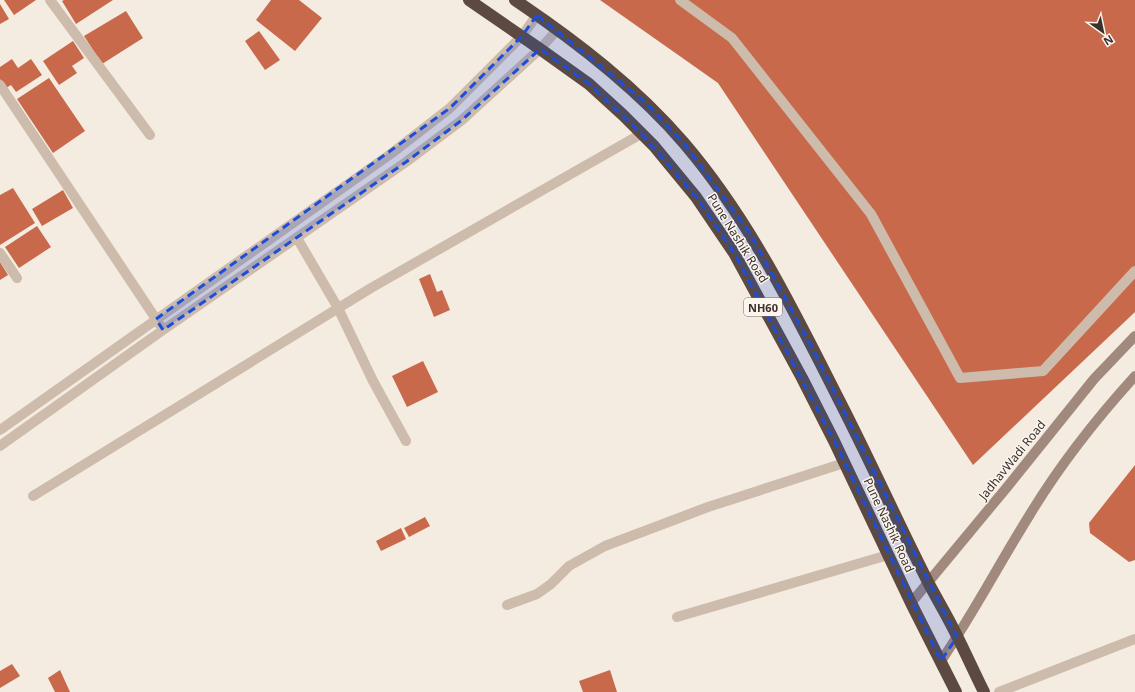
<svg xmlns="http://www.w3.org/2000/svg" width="1135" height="692" viewBox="0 0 1135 692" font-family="'Noto Sans',sans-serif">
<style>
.building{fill:#c8694b}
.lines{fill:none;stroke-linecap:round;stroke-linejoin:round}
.lane{stroke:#cdbbac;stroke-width:10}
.street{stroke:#cdbbac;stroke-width:10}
.secondary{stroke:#a18a7d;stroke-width:10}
.highway{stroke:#5c4a42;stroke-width:12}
.marked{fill:#1d4ed8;fill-opacity:0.2;stroke:#1d4ed8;stroke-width:3;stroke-dasharray:8 5;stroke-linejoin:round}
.labels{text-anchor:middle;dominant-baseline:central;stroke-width:3;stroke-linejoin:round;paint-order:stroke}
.shield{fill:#fbf5ee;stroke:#756b66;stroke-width:1}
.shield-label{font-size:11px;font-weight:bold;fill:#3b302b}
.street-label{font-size:12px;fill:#3b302b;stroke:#fbf5ee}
</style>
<rect width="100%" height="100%" fill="#f4ebe1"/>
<path class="building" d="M4,0H36L14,15Z
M64,0H113L76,24L62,1Z
M271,0H299L322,18L295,51L256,20Z
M600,0H1135V312L973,465L718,83Z
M0,4L9,19L0,24Z
M126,11L143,38L102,64L84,36Z
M259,31L280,60L265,70L245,41Z
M73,41L84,58L72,66L77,73L59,85L43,61Z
M12,59L18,68L31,59L42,75L16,92L11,85L6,88L0,79V67Z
M49,78L85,131L53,153L17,99Z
M13,188L35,223L0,245V195Z
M63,190L73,208L42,226L32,209Z
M37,226L51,247L19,268L5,247Z
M0,262L8,275L0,280Z
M430,274L437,292L442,290L450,310L434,317L419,279Z
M423,361L438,392L407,407L392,376Z
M1135,465V560L1129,562L1090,533L1089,523Z
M425,517L430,526L409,537L404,528Z
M401,528L406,539L381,551L376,541Z
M12,664L20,676L0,688V671Z
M60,670L70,692H55L48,678Z
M610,670L617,692H583L579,681Z"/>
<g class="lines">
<path class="lane" d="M680,0L732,38L871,214L960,378L1043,371L1135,271
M297,238L338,308L373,381L406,441
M33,496L371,288L641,134
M507,605L537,594L551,584L569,566L605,546L708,507L844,463
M677,617L888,555"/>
<path class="street" d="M50,0L150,135
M0,85L160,325
M0,253L17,278
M0,430L392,153L450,108L522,36L537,15
M0,446L163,330L406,162L462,120L540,49L558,29
M999,692L1135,639"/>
<path class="secondary" d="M911,603L1008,486L1094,379L1135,336
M941,661C973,614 999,564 1029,516C1059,466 1096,419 1135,376"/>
<path class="highway" d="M469,0L540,49L589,84L623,115L654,146L696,197L734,253L802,378L834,441L911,603L956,692
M515,0C576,41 636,87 684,143C749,219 793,309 838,398C869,458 897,521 928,582C938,601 949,619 958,638C967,656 975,674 984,692"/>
</g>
<path class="marked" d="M537,15L645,102L684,143L750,233L812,347L957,637L941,661L834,441L734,253L696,197L641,134L589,84L540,49L462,120L406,162L163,330L156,319L450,108L522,36Z"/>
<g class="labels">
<rect class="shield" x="744" y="298" width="38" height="18" rx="3"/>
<g class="shield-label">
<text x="763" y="307">NH60</text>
</g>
<g class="street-label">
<text transform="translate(738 238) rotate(58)">Pune Nashik Road</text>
<text transform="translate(1012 460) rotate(-51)">JadhavWadi Road</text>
<text transform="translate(889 525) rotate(65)">Pune Nashik Road</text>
</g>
</g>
<g transform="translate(1103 32) rotate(147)" stroke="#fbf5ee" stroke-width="3" paint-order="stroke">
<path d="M0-3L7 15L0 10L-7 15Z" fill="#3b302b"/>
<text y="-6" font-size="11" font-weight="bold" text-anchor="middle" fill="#3b302b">N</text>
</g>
</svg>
